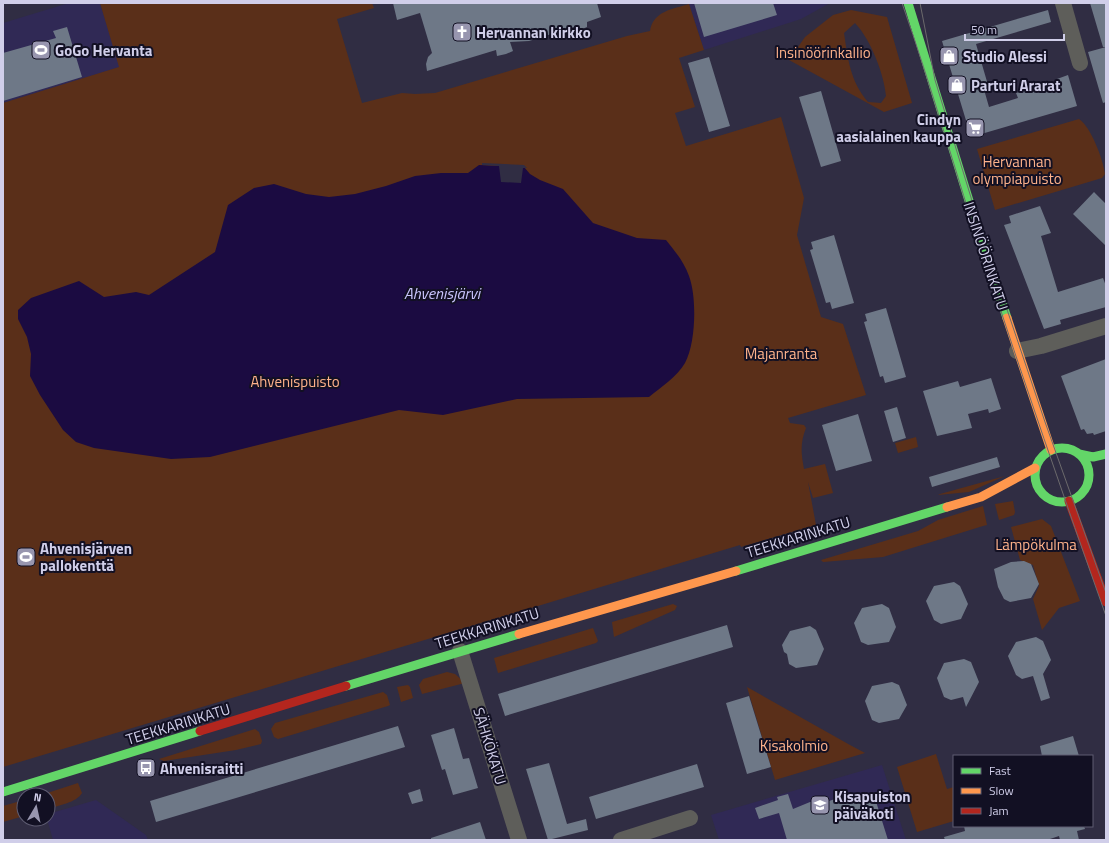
<svg xmlns="http://www.w3.org/2000/svg" width="1109" height="843" viewBox="0 0 1109 843" font-family="'Titillium Web',sans-serif">
<style>
.built{fill:#302955}
.green{fill:#5a2f19;fill-rule:evenodd}
.water{fill:#1b0b41}
.pier{fill:#302d43}
.building{fill:#6e7887}
.lines{fill:none;stroke-linecap:round;stroke-linejoin:round}
.street{stroke:#5e5e5a;stroke-width:16}
.fast{stroke:#63d668;stroke-width:9}
.slow{stroke:#ff974d;stroke-width:9}
.jam{stroke:#b3261e;stroke-width:9}
.tram{stroke:#6c6a6c;stroke-width:1}
.labels{text-anchor:middle;dominant-baseline:central;stroke-width:4;stroke-linejoin:round;paint-order:stroke}
.poi-label{font-size:15px;font-weight:bold;fill:#d0cee9;stroke:#121023;text-anchor:start}
.park-label{font-size:15px;fill:#feb28b;stroke:#121023}
.street-label{font-size:15px;fill:#d0cee9;stroke:#121023}
.water-label{font-size:16px;font-style:italic;fill:#c8c3fb;stroke:#121023}
</style>
<rect width="100%" height="100%" fill="#302d43"/>
<path class="built" d="M69,3H100L120,67L3,103V23Z
M693,3H830L801,19L704,50L689,4Z
M882,765L906,840H719L711,815Z
M96,800L146,835L148,840H53L47,819L48,814Z"/>
<path class="green" d="M100,3H372L374,8L337,19L362,103L402,93L415,94L435,93L627,36L650,31C653,11 673,9 689,4L704,50L679,58L695,107L675,113L686,146L781,117L804,198L797,235L821,317L843,324L866,395L788,418L790,423L804,425L806,428C800,443 801,453 804,469L825,464L833,493L813,498L808,482L816,525L741,547L740,545L3,767V103L119,67Z
M851,10L887,17L912,103L884,112L789,60L805,37L833,15ZM855,23C871,40 884,74 886,96L881,103L868,102C850,81 848,59 844,33Z
M1079,119C1091,127 1103,159 1105,174L1102,178L995,210L977,149Z
M916,437L918,447L898,453L895,443Z
M1005,476L969,492L938,495L940,494Z
M1013,501L1015,512L1014,515L999,520L995,504Z
M983,506L987,525L983,526L883,557L823,562L821,560L918,531L938,520Z
M1042,519L1051,526L1080,601L1059,608L1042,630L1033,599L1039,586L1033,565L1020,560L1011,527Z
M673,604L677,606L675,610L614,637L612,622Z
M593,628L598,641L596,643L498,673L494,658Z
M447,672L455,674L465,683L422,694L419,685L423,679Z
M408,685L410,687L413,698L401,702L397,687Z
M747,687L850,745L865,753L775,780Z
M383,692L387,695L390,705L388,706L278,739L274,737L271,729L275,723Z
M255,729L259,732L262,741L261,744L236,750L164,761L159,759Z
M936,754L947,789L954,787V821L917,832L897,767Z
M78,783L82,793C76,803 59,805 48,809V795H41Z
M24,800V816L3,822V806Z"/>
<path class="water" d="M479,165L524,167L530,174L540,180L563,189L593,223L637,238L666,240C675,251 684,262 689,276C697,297 696,343 685,363C677,377 661,387 649,397L517,399L443,415L399,410L210,457L171,459L94,448L76,442L63,430L40,395L30,376L31,354L27,337L18,319V310L31,298L79,281L104,297L136,292L149,295L215,252L228,205L254,188L274,184L306,194L329,197L355,194L386,186L415,176L441,173H468Z"/>
<path class="pier" d="M482,163L524,165L527,168H523L521,183L501,182L499,166L482,165Z"/>
<path class="building" d="M393,3H597L601,17L587,22V27L580,30L577,26L529,41L510,42L513,51L506,54L497,56L496,50L427,71L426,64L428,57L432,53L420,13L397,20Z
M694,3H773L777,15L704,37Z
M1090,3H1106V102L1103,103L1088,52L1106,47H1103Z
M1048,10L1051,22L976,44L988,85L983,86L989,107L1018,98L1016,93L1037,87L1039,93L1059,87L1057,79L1068,75L1077,106L971,137L942,41Z
M67,27L82,77L3,101V53L56,38L53,31Z
M709,57L730,126L709,132L688,63Z
M821,91L841,161L821,167L799,97Z
M1094,192L1106,204V246L1073,214Z
M1040,206L1051,233L1041,236L1058,292L1103,278L1106,286V307L1060,320L1061,324L1044,329L1004,225L1011,223L1009,216Z
M834,235L854,303L832,309L830,302L826,303L810,250L813,249L811,242Z
M886,308L906,377L885,383L883,376L880,377L864,322L867,321L865,314Z
M1106,359V431L1094,435L1093,433L1087,434L1084,429L1081,430L1061,376Z
M991,378L1001,409L989,413L988,409L968,414L972,428L937,436L923,391L958,381L960,387Z
M897,407L906,438L893,442L884,411Z
M858,414L872,461L836,471L822,425Z
M997,457L1000,467L932,487L929,477Z
M1024,561L1031,564L1039,584L1031,598L1010,602L1004,599L998,587L994,569L1011,562Z
M954,582L960,586L968,604L961,619L941,624L934,620L926,601L934,586Z
M882,604L889,608L896,627L889,642L868,645L861,642L854,623L862,608Z
M727,625L733,647L505,716L498,694Z
M810,626L816,630L824,649L817,665L796,668L789,664L787,654L784,652L782,645L790,631Z
M1036,637L1043,641L1051,660L1043,674L1050,698L1041,701L1033,676L1022,679L1016,675L1008,656L1016,642Z
M964,659L971,662L979,682L966,707L963,697L951,700L944,697L937,678L944,663Z
M892,682L899,685L907,705L899,719L879,723L872,720L865,701L872,686Z
M749,696L771,767L747,774L726,703Z
M398,726L405,747L156,822L150,801Z
M454,728L463,759L469,758L478,788L453,795L445,769L442,770L431,735Z
M1073,736L1079,756H1042L1040,746Z
M549,763L567,824L586,819L588,830L548,840L526,769Z
M697,764L704,787L596,819L589,797Z
M420,789L423,801L412,804L408,793Z
M788,794L793,809L810,802L825,800L826,802L844,796L846,803L874,795L888,840H787L779,813L759,819L755,808L778,800L777,797Z
M480,822L486,840H431V838Z
M964,826H1084L1085,829L1077,831L1079,840H1060L1059,836L1047,840H945L944,837L965,831Z"/>
<g class="lines">
<path class="street" d="M1063,3L1080,63
M1017,351L1041,346L1106,326
M460,651L519,840
M621,840L690,818"/>
<path class="fast" d="M908,3L978,230L1007,318
M1035 475a27 27 0 1 1 54 0a27 27 0 1 1-54 0Z
M1079,454L1093,457L1106,454
M736,571L947,507
M346,686L519,634
M3,792L200,731"/>
<path class="slow" d="M1007,318L1051,450
M947,507L981,497L1035,468
M519,634L736,571"/>
<path class="jam" d="M1069,501L1106,602
M200,731L346,686"/>
<path class="tram" d="M902,3C932,88 956,174 984,260C1023,379 1064,498 1106,616
M920,3L935,80L988,253
M993,268L1045,422L1106,593"/>
</g>
<defs>
<g id="church-square" transform="scale(1)"><rect x="-9" y="-9" width="18" height="18" rx="4" fill="#9896af" stroke="#121023"/><path d="M-1.2-6h2.4v3.5h3.3v2.4h-3.3V6h-2.4V-.1h-3.3v-2.4h3.3Z" fill="#fff"/></g>
<g id="stadium-square" transform="scale(1)"><rect x="-9" y="-9" width="18" height="18" rx="4" fill="#9896af" stroke="#121023"/><path d="M0-5a6.5 5 0 1 0 0 10a6.5 5 0 1 0 0-10ZM-3.5-1.8h7v3.6h-7Z" fill="#fff"/></g>
<g id="shop-square" transform="scale(1)"><rect x="-9" y="-9" width="18" height="18" rx="4" fill="#9896af" stroke="#121023"/><path d="M-5-2.5h2.3a2.7 3.5 0 0 1 5.4 0H5L5.5 6h-11ZM-1.5-2.5h3a1.5 2.3 0 0 0-3 0Z" fill="#fff"/></g>
<g id="supermarket-square" transform="scale(1)"><rect x="-9" y="-9" width="18" height="18" rx="4" fill="#9896af" stroke="#121023"/><path d="M-6-5.5h2.5l.6 2H6L4.5 2H-2.5L-4.4-4H-6ZM-1.5 3.2a1.3 1.3 0 1 0 .1 0ZM3 3.2a1.3 1.3 0 1 0 .1 0Z" fill="#fff"/></g>
<g id="bus-square" transform="scale(1)"><rect x="-9" y="-9" width="18" height="18" rx="4" fill="#9896af" stroke="#121023"/><path d="M-5-6H5V4H4V6H2V4H-2V6H-4V4H-5ZM-3.5-4V0h7V-4ZM-3.5 1.2v1.5H-2V1.2ZM2 1.2v1.5H3.5V1.2Z" fill="#fff"/></g>
<g id="school-square" transform="scale(1)"><rect x="-9" y="-9" width="18" height="18" rx="4" fill="#9896af" stroke="#121023"/><path d="M0-5L7-2L0 1L-7-2ZM-4 1L0 2.5L4 1V4Q0 6-4 4Z" fill="#fff"/></g>
</defs>
<g fill-rule="evenodd">
<use href="#church-square" x="462" y="32"/>
<use href="#stadium-square" x="41" y="50"/>
<use href="#shop-square" x="949" y="56"/>
<use href="#shop-square" x="957" y="85"/>
<use href="#supermarket-square" x="975" y="128"/>
<use href="#stadium-square" x="26" y="557"/>
<use href="#bus-square" x="146" y="768"/>
<use href="#school-square" x="820" y="805"/>
</g>
<g class="labels">
<g class="poi-label">
<text x="476" y="32">Hervannan kirkko</text>
<text x="55" y="50">GoGo Hervanta</text>
<text x="963" y="56">Studio Alessi</text>
<text x="971" y="85">Parturi Ararat</text>
<text x="961" y="119" text-anchor="end">Cindyn<tspan x="961" dy="17">aasialainen kauppa</tspan></text>
<text x="40" y="548">Ahvenisjärven<tspan x="40" dy="17">pallokenttä</tspan></text>
<text x="160" y="768">Ahvenisraitti</text>
<text x="834" y="796">Kisapuiston<tspan x="834" dy="17">päiväkoti</tspan></text>
</g>
<g class="park-label">
<text x="823" y="52">Insinöörinkallio</text>
<text x="1017" y="161">Hervannan<tspan x="1017" dy="17">olympiapuisto</tspan></text>
<text x="781" y="353">Majanranta</text>
<text x="295" y="381">Ahvenispuisto</text>
<text x="1036" y="544">Lämpökulma</text>
<text x="794" y="745">Kisakolmio</text>
</g>
<g class="street-label">
<text transform="translate(986 256) rotate(72)">INSINÖÖRINKATU</text>
<text transform="translate(798 537) rotate(-17)">TEEKKARINKATU</text>
<text transform="translate(487 628) rotate(-17)">TEEKKARINKATU</text>
<text transform="translate(178 724) rotate(-17)">TEEKKARINKATU</text>
<text transform="translate(490 746) rotate(73)">SÄHKÖKATU</text>
</g>
<g class="water-label">
<text x="442" y="293">Ahvenisjärvi</text>
</g>
</g>
<rect width="1109" height="843" fill="none" stroke="#d0cee9" stroke-width="8"/>
<rect x="953" y="755" width="140" height="72" fill="#121023" stroke="#5e5c72"/>
<rect x="961" y="768" width="20" height="6" fill="#63d668" stroke="#5e5c72"/>
<text x="989" y="775" font-size="12" fill="#d0cee9">Fast</text>
<rect x="961" y="788" width="20" height="6" fill="#ff974d" stroke="#5e5c72"/>
<text x="989" y="795" font-size="12" fill="#d0cee9">Slow</text>
<rect x="961" y="808" width="20" height="6" fill="#b3261e" stroke="#5e5c72"/>
<text x="989" y="815" font-size="12" fill="#d0cee9">Jam</text>
<g transform="translate(36 807) rotate(9)"><circle r="19" fill="#121023" stroke="#5e5c72"/>
<path d="M0-3L7 15L0 10L-7 15Z" fill="#9896af"/>
<text y="-6" font-size="11" font-weight="bold" text-anchor="middle" fill="#d0cee9">N</text>
</g>
<path d="M965 34v6h99v-6" fill="none" stroke="#d0cee9" stroke-width="2"/>
<text x="971" y="34" font-size="12" fill="#d0cee9" stroke="#121023" stroke-width="3" paint-order="stroke">50 m</text>
</svg>
